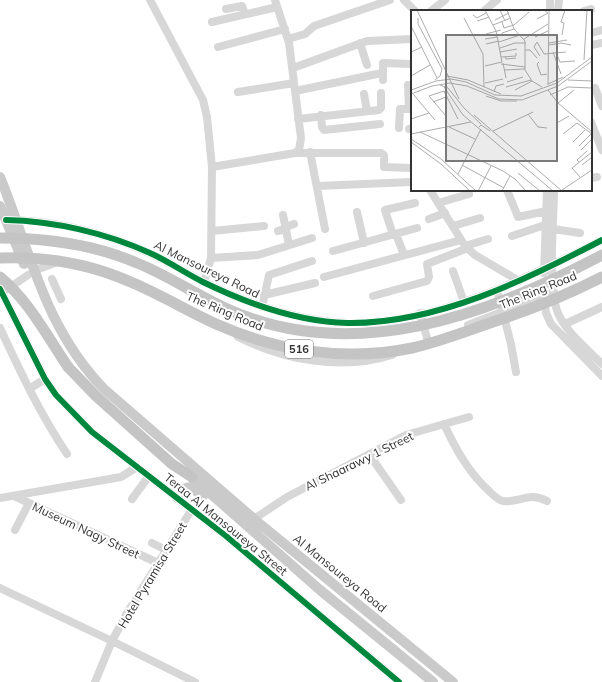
<svg xmlns="http://www.w3.org/2000/svg" width="602" height="682" viewBox="0 0 602 682" font-family="Mulish,sans-serif">
<style>
.lines{fill:none;stroke-linecap:round;stroke-linejoin:round}
.minor{stroke:#d7d7d7;stroke-width:8}
.major{stroke:#cacaca;stroke-width:10}
.highway{stroke:#c4c4c4;stroke-width:11}
.highway-bridge{stroke:#c4c4c4;stroke-width:11}
.cycleway-casing{stroke:#fff;stroke-width:8}
.cycleway{stroke:#00873e;stroke-width:6}
.labels{text-anchor:middle;dominant-baseline:central;stroke-width:4;stroke-linejoin:round;paint-order:stroke}
.shield{fill:#fff;stroke:#707070;stroke-width:1}
.shield-label{font-size:11px;font-weight:bold;fill:#333}
.street-label{font-size:12px;fill:#333;stroke:#fff}
.inset-road{fill:none;stroke:#adadad;stroke-width:1}
.view{fill:#7a7a7a;fill-opacity:0.15;stroke:#7a7a7a;stroke-width:2}
.inset-edge{fill:none;stroke:#333;stroke-width:2}
</style>
<rect width="100%" height="100%" fill="#fff"/>
<g class="lines">
<path class="minor" d="M150,0L203,100L207,117L212,167L211,258L204,282
M404,0L415,11
M226,9L242,6L245,14
M485,10L497,0
M431,11L445,0
M550,11V0
M558,11L559,0
M584,11L591,9
M212,22L277,7
M591,33L602,30
M288,39L305,34L314,26L390,0
M360,43L367,65
M591,45L602,43
M218,47L285,29
M293,68L367,41L412,39
M383,80V63L412,64
M408,85L409,109
M595,88L602,106
M295,91L382,73
M238,92L294,83
M364,94L367,111
M321,115L322,127L324,130L380,124
M298,119L379,110L381,108V93
M591,122L602,150
M399,128L400,109H412
M409,129H412
M310,152L325,229
M295,153H381L384,155V167L412,168
M212,167L295,153L299,150L301,138L289,43L275,0
M591,178L597,177
M317,186L412,182
M430,190L465,246L475,255L519,281
M507,190L518,217L546,211
M554,190C554,219 547,288 558,313C565,331 588,350 602,364
M438,203L469,194
M357,212L364,243
M283,215L289,245
M429,219L445,213
M11,220C58,221 109,234 151,254C169,262 186,273 204,282C248,304 297,321 348,323C433,325 528,278 602,240
M453,226L480,218
M286,227L294,224
M553,229L580,233
M212,231L264,226
M278,231L286,229
M396,234L404,255
M393,235L385,210L415,203
M512,236L545,225
M465,246L488,239
M333,251L417,228
M211,258L258,255L312,238
M33,271L55,263
M453,271L464,302
M544,273L547,190
M324,277L461,240
M52,279L61,299
M0,289L45,379L56,395L92,432L226,536L399,682
M6,290L28,275
M497,290L511,344L516,372
M264,295L315,283
M373,296L427,281L429,277L427,264L468,248
M544,299L546,313L551,324L602,376
M262,307L269,275L312,261
M420,313L428,341
M565,324L602,307
M468,325L554,292
M0,328C20,371 40,414 67,454
M238,337C284,360 342,371 392,355
M29,389L45,379
M444,424C456,450 469,473 490,492C494,496 498,500 503,501C520,503 529,491 547,501
M369,454L401,500
M14,496L158,563
M0,498L121,477L137,467
M132,499L149,476
M254,519L287,497L406,435L469,417
M15,530L29,503
M152,543L166,550
M0,588L112,641L195,682
M95,682L112,641L127,613L192,509"/>
<path class="major" d="M0,177C31,253 44,327 104,389L254,519L453,682
M0,206L24,264
M186,472L320,590L433,682
M177,498L186,488L190,487L203,496"/>
<path class="highway" d="M68,367L96,396L172,464L192,477"/>
<path class="highway-bridge" d="M0,238C47,238 93,244 137,263C167,275 195,294 225,308C351,366 487,316 602,255
M0,258C46,256 91,264 133,283C161,295 188,311 216,324C277,351 346,362 412,348C438,342 462,333 487,324C527,311 565,296 602,277
M0,277C29,301 47,336 68,367"/>
<g class="cycleway-casing">
<path id="cycleway" d="M6,220C54,221 106,233 150,253C168,261 185,273 203,282C248,304 298,322 348,323C437,324 526,280 602,240
M0,289L45,379L56,395L92,432L226,536L399,682"/>
</g>
<use href="#cycleway" class="cycleway"/>
</g>
<g class="labels">
<rect class="shield" x="285" y="340" width="28" height="18" rx="3"/>
<g class="shield-label">
<text x="299" y="349">516</text>
</g>
<g class="street-label">
<text transform="translate(207 269) rotate(26)">Al Mansoureya Road</text>
<text transform="translate(538 290) rotate(-22)">The Ring Road</text>
<text transform="translate(225 311) rotate(23)">The Ring Road</text>
<text transform="translate(359 461) rotate(-26)">Al Shaarawy 1 Street</text>
<text transform="translate(226 524) rotate(39)">Teraa Al Mansoureya Street</text>
<text transform="translate(86 530) rotate(25)">Museum Nagy Street</text>
<text transform="translate(340 573) rotate(39)">Al Mansoureya Road</text>
<text transform="translate(152 575) rotate(-59)">Hotel Pyramisa Street</text>
</g>
</g>
<g transform="translate(411 10)">
<rect width="181" height="181" fill="#fff"/>
<path class="inset-road" d="M6,0L48,89M74,0L85,21L91,52L74,56M89,0L94,11M96,0L103,19L114,31V60L121,71L131,77M62,5L66,8L75,3M7,8V14L31,59L29,66L24,70M53,8L72,44L73,77M126,9L137,3L133,0M84,10L98,3M66,11L78,7M91,12L93,18L103,15L118,2M82,15L100,8M0,16L26,68M75,24L90,20M91,25V23L103,19M151,25L153,13L150,12L154,0M124,27L137,21M74,29L86,27M113,29L137,14M88,32L109,25M126,32L133,44L155,42M126,32L123,37L129,46M138,33L156,30M75,34L88,31M138,35L150,33L160,35M89,38L104,33H115M114,40H119L126,48M0,42L11,37M89,42L106,39M142,42L150,64M145,42L149,52L164,51M90,47L105,46V43M94,47L95,49L105,48M173,50L176,0M128,52L126,54L130,65L136,64M92,53L95,68M90,54L114,57M93,60L114,59M0,66L19,55M36,66L57,70L90,84M157,70L181,71M96,72L112,67M74,73L92,69M137,74L152,67M29,75L37,78L53,98L70,114M137,75L138,0M33,77L52,105L142,181M95,77L120,70M0,80L25,71L40,69L55,72L84,85L110,86L146,73L181,47M104,80L121,71M137,80L147,93L181,122M83,82L85,76L93,74M0,84L21,76L39,73L56,76L88,89L111,90L147,76L181,51M2,84L24,110M139,85L157,77L181,78M75,86L90,91H106M22,92L35,87M147,93L163,80M117,104L127,117L136,118M63,105L151,181M35,106L18,86L33,81L47,109M0,109L18,103M146,113L158,106M166,113L181,124M38,117L64,129M68,117L70,115L79,121M82,121L122,102M9,122L92,161L104,169L115,181M0,124L60,112M152,124L166,113M0,129L30,149L65,181M0,132L30,154L59,181M162,132L174,120M168,136L180,124M170,140L181,129M168,152L166,150L176,141M51,155L93,178M171,155L181,147M107,163L129,181M47,164L70,119M169,167L161,158L181,142M151,180L181,160M67,181L80,156M91,181L99,166"/>
<path class="view" d="M35,25H146V151H35Z"/>
<rect width="181" height="181" class="inset-edge"/>
</g>
</svg>
